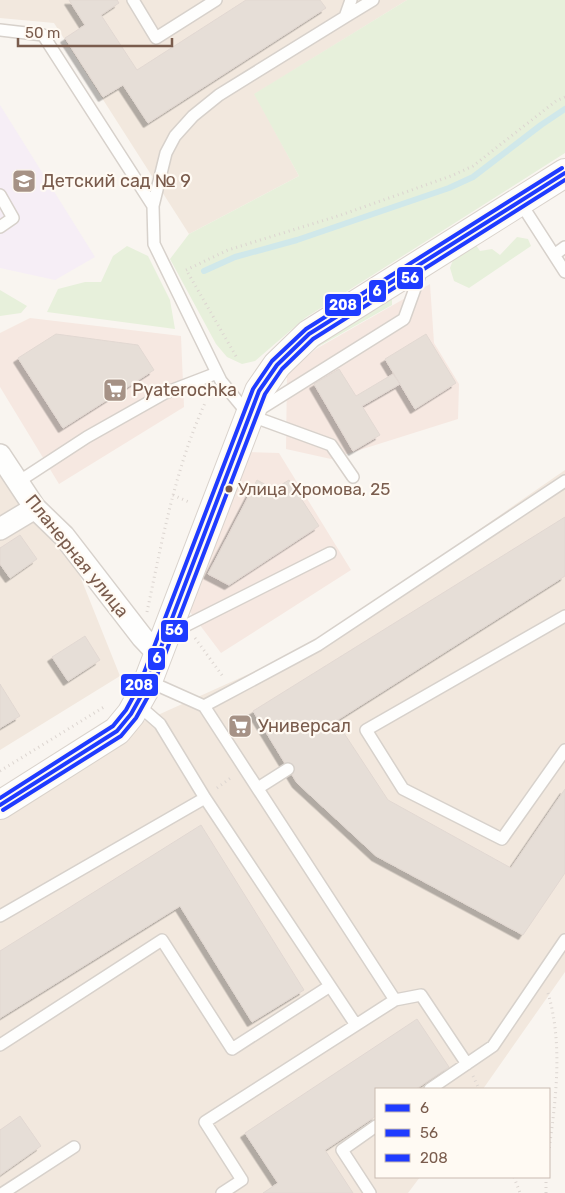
<svg xmlns="http://www.w3.org/2000/svg" width="565" height="1193" viewBox="0 0 565 1193" font-family="Rubik,sans-serif">
<style>
.residential{fill:#f2e8de}
.commercial{fill:#f6e8e1}
.education{fill:#f6eef6}
.green{fill:#e7f0db}
.lines{fill:none;stroke-linecap:round;stroke-linejoin:round}
.stream{stroke:#d0e8ea;stroke-width:6}
.building{fill:#e6ded7;stroke:#e2d8d2;filter:url(#shadow)}
.lane-casing{stroke:#d7d1cb;stroke-width:14}
.street-casing{stroke:#d7d1cb;stroke-width:24}
.secondary-casing{stroke:#d9d2cb;stroke-width:30}
.path{stroke:#dcd5d0;stroke-width:3;stroke-dasharray:1 4;stroke-linecap:butt}
.lane{stroke:#fefefd;stroke-width:11}
.street{stroke:#fefefd;stroke-width:21}
.secondary{stroke:#fefefd;stroke-width:28}
.bus-1-casing{stroke:#fffaf3;stroke-width:8}
.bus-2-casing{stroke:#fffaf3;stroke-width:8}
.bus-3-casing{stroke:#fffaf3;stroke-width:8}
.bus-1{stroke:#1f3bff;stroke-width:4}
.bus-2{stroke:#1f3bff;stroke-width:4}
.bus-3{stroke:#1f3bff;stroke-width:4}
.bus-dot{fill:#7a5c4d;stroke:#fffaf3;stroke-width:2}
.labels{text-anchor:middle;dominant-baseline:central;stroke-width:4.5;stroke-linejoin:round;paint-order:stroke}
.bus-label{font-size:17px;fill:#7a5c4d;stroke:#fffaf3;text-anchor:start}
.poi-label{font-size:18px;fill:#7a5c4d;stroke:#fffaf3;text-anchor:start}
.street-label{font-size:18px;fill:#7a5c4d;stroke:#fffaf3}
.line-badge{stroke:#fffaf3;stroke-width:2}
.badge-label{font-size:14px;text-anchor:middle;font-weight:bold;fill:#fff}
</style>
<defs>
<filter id="shadow"><feDropShadow dx="-4.5" dy="4.5" stdDeviation="0" flood-color="#0004"/></filter>
</defs>
<rect width="100%" height="100%" fill="#f9f5f0"/>
<path class="residential" d="M0,0H407L255,94L299,176L189,234L54,23L0,18Z
M0,455L64,536L120,676L0,750Z
M565,470V972L483,1089H376V1177H420L408,1193H0V809L129,728L313,645Z"/>
<path class="commercial" d="M430,284L434,343L459,384L458,419L331,459L286,449L287,373L316,349Z
M30,318L181,336L184,407L59,484L0,387V333Z
M247,452L279,453L351,570L221,653L190,612Z"/>
<path class="education" d="M0,105L95,257L55,280L0,268Z"/>
<path class="green" d="M407,0H565V153L305,318L255,361L242,364L227,357L216,344L170,259L189,234L299,176L254,94Z
M517,237L528,239L531,246L469,288L454,281L450,268L456,252L474,242L480,251L492,249L500,255Z
M127,246L148,256L170,300L175,329L47,312L58,289L85,282H101L113,256Z
M0,290L27,306L21,313L0,316Z
M387,296L392,299V305L316,348L286,372L307,343Z"/>
<g class="lines">
<path class="stream" d="M204,271L235,257L297,240L449,188L473,177L541,125L565,109"/>
</g>
<path class="building" d="M69,0H117L119,3L101,15L137,70L246,0H320L326,8L148,123L123,85L103,97L65,38L85,25Z
M56,334L138,345L154,370L63,428L18,358Z
M426,334L456,383L415,409L385,359Z
M339,369L356,396L393,374L400,384L362,406L380,435L353,451L314,384Z
M257,480L274,489L289,480L319,526L229,585L208,574Z
M565,517V576L336,721L388,800L511,868L565,789V873L523,935L376,856L297,783L253,711Z
M20,535L37,559L10,578L0,564V548Z
M85,636L100,660L68,681L52,657Z
M0,684L20,716L0,728Z
M201,825L304,990L252,1022L180,906L0,1018V951Z
M417,1019L449,1067L416,1089H376V1116L325,1150L353,1193H263L278,1183L245,1133Z
M20,1116L41,1146L0,1175V1130Z"/>
<g class="lines">
<g class="lane-casing">
<path id="lane" d="M133,0L156,38L216,0
M345,17L373,0
M0,30L43,35L153,206L154,244L221,381L249,415L331,445L353,477
M0,195L13,218L0,227
M520,202L565,272
M153,206L166,153L175,136L193,116L219,95L345,17L351,0
M554,255L565,247
M257,411L404,319L422,269
M18,482L87,437L165,393L217,373
M565,616L366,730L403,789L502,839L565,750
M171,633L330,553
M148,681L204,706L395,1000L205,1122L242,1180L222,1193
M137,704L160,724L205,798L356,1025
M204,706L318,645L565,481
M258,788L288,769
M0,916L205,798
M395,1000L421,995L467,1064
M0,1045L162,940L232,1049L330,986
M430,1089L493,1046L565,940
M3,1193L74,1147
M370,1193L342,1150L376,1126"/>
</g>
<g class="street-casing">
<path id="street" d="M0,455L35,508L64,536L142,637L158,654
M0,529L35,508"/>
</g>
<g class="secondary-casing">
<path id="secondary" d="M0,805L117,731L131,714L145,689L259,391L277,365L309,334L565,173"/>
</g>
<path class="path" d="M186,270L228,250L341,215L451,176L473,166L556,101L565,97
M188,273L237,358
M173,495L191,503
M147,612C162,541 175,469 205,403
M195,638L224,678
M0,771L104,707
M217,788L232,777
M548,993C563,1044 556,1098 549,1150
M473,1076L479,1089
M514,1177L520,1193
M546,1193V1177"/>
<use href="#lane" class="lane"/>
<use href="#street" class="street"/>
<use href="#secondary" class="secondary"/>
<g class="bus-1-casing">
<path id="bus-1" d="M0,805L117,731L131,714L145,689L259,391L277,365L309,334L565,173"/>
</g>
<g class="bus-2-casing">
<path id="bus-2" d="M3,810L121,736L136,718L151,691L265,394L282,369L313,339L565,180"/>
</g>
<g class="bus-3-casing">
<path id="bus-3" d="M0,798L113,726L126,710L139,686L253,389L272,361L306,329L562,168"/>
</g>
<use href="#bus-1" class="bus-1"/>
<use href="#bus-2" class="bus-2"/>
<use href="#bus-3" class="bus-3"/>
</g>
<defs>
<g id="school-square" transform="scale(1.25)"><rect x="-9" y="-9" width="18" height="18" rx="4" fill="#a69286" stroke="#fffaf3"/><path d="M0-5L7-2L0 1L-7-2ZM-4 1L0 2.5L4 1V4Q0 6-4 4Z" fill="#fff"/></g>
<g id="supermarket-square" transform="scale(1.25)"><rect x="-9" y="-9" width="18" height="18" rx="4" fill="#a69286" stroke="#fffaf3"/><path d="M-6-5.5h2.5l.6 2H6L4.5 2H-2.5L-4.4-4H-6ZM-1.5 3.2a1.3 1.3 0 1 0 .1 0ZM3 3.2a1.3 1.3 0 1 0 .1 0Z" fill="#fff"/></g>
</defs>
<g fill-rule="evenodd">
<use href="#school-square" x="24" y="181"/>
<use href="#supermarket-square" x="115" y="390"/>
<use href="#supermarket-square" x="240" y="726"/>
</g>
<circle class="bus-dot" cx="229" cy="489" r="4.5"/>
<g class="labels">
<g class="bus-label">
<text x="238" y="489">Улица Хромова, 25</text>
</g>
<g class="poi-label">
<text x="42" y="181">Детский сад № 9</text>
<text x="132" y="390">Pyaterochka</text>
<text x="258" y="726">Универсал</text>
</g>
<g class="street-label">
<text transform="translate(77 556) rotate(51)">Планерная улица</text>
</g>
</g>
<g class="line-badge">
<rect x="396" y="266" width="28" height="24" rx="5" fill="#1f3bff"/>
<rect x="368" y="279" width="19" height="24" rx="5" fill="#1f3bff"/>
<rect x="324" y="293" width="38" height="24" rx="5" fill="#1f3bff"/>
<rect x="160" y="619" width="29" height="24" rx="5" fill="#1f3bff"/>
<rect x="147" y="647" width="19" height="24" rx="5" fill="#1f3bff"/>
<rect x="120" y="673" width="39" height="24" rx="5" fill="#1f3bff"/>
</g>
<g class="badge-label">
<text x="410" y="283">56</text>
<text x="377" y="296">6</text>
<text x="343" y="310">208</text>
<text x="174" y="635">56</text>
<text x="157" y="663">6</text>
<text x="139" y="690">208</text>
</g>
<rect x="375" y="1088" width="175" height="90" fill="#fffaf3" stroke="#cabbb1"/>
<rect x="385" y="1104" width="25" height="8" fill="#1f3bff" stroke="#cabbb1"/>
<text x="420" y="1113" font-size="15" fill="#7a5c4d">6</text>
<rect x="385" y="1129" width="25" height="8" fill="#1f3bff" stroke="#cabbb1"/>
<text x="420" y="1138" font-size="15" fill="#7a5c4d">56</text>
<rect x="385" y="1154" width="25" height="8" fill="#1f3bff" stroke="#cabbb1"/>
<text x="420" y="1163" font-size="15" fill="#7a5c4d">208</text>
<path d="M18 38v8h154v-8" fill="none" stroke="#7a5c4d" stroke-width="2.5"/>
<text x="25" y="38" font-size="15" fill="#7a5c4d" stroke="#fffaf3" stroke-width="4" paint-order="stroke">50 m</text>
</svg>
